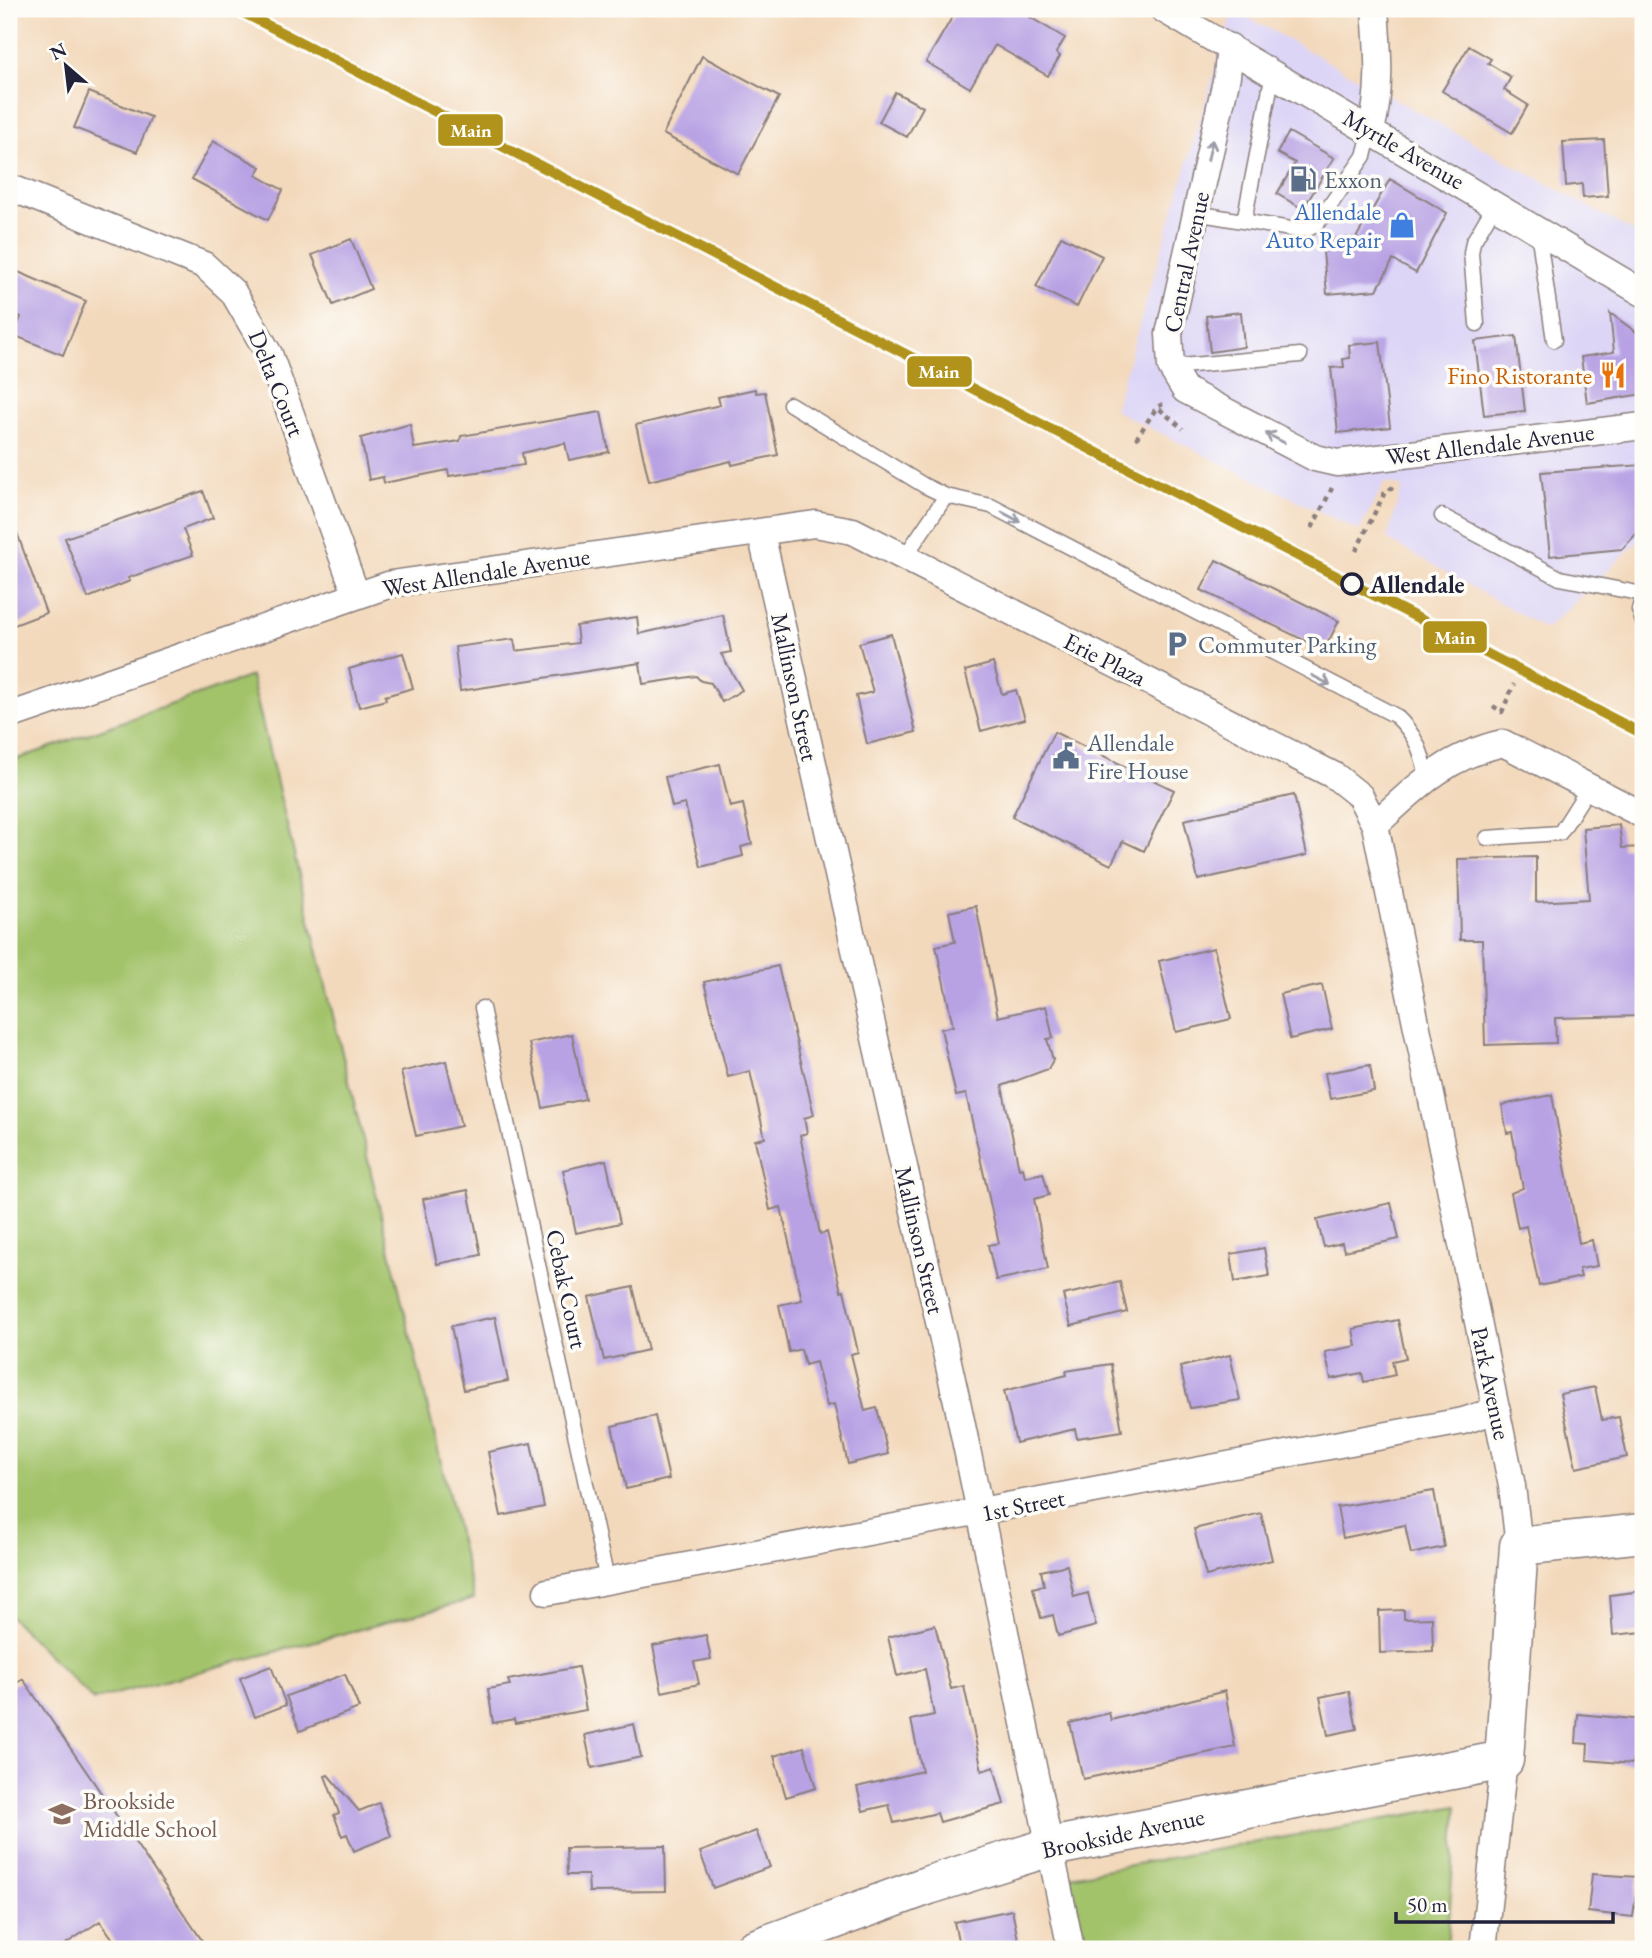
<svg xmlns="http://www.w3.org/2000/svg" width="1652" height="1958" viewBox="0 0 1652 1958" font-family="'EB Garamond',serif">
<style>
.built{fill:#ddd5f6}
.green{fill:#a3c36b;stroke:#627253;stroke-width:2}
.building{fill:#b8a2e4}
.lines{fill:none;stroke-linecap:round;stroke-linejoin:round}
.lane-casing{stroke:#8a7e7c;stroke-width:17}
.street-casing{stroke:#8a7e7c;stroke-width:29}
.secondary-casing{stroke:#8a7e7c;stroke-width:41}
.path{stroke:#8a7e7c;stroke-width:4.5;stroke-dasharray:5 5;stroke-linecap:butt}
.lane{stroke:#fff;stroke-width:14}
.street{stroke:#fff;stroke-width:26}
.secondary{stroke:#fff;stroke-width:38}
.rail-1-casing{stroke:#fdfcf7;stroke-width:16}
.rail-1{stroke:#b1921a;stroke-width:10}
.oneway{stroke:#9c9ca7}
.stop-dot{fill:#fdfcf7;stroke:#22223b;stroke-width:3.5}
.labels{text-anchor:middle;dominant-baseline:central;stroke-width:7;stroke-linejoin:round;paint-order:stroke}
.street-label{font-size:24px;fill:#22223b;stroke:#fdfcf7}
.service-label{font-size:24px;fill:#4e5e75;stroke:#fdfcf7;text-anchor:start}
.shop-label{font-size:24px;fill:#366cbe;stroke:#fdfcf7;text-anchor:end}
.food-label{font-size:24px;fill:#c56008;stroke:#fdfcf7;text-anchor:end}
.stop-label{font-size:24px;font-weight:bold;fill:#22223b;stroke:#fdfcf7;text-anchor:start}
.education-label{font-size:24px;fill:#785e54;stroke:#fdfcf7;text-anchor:start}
.line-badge{stroke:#fdfcf7;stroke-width:2.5}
.badge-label{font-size:19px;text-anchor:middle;font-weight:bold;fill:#fff}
</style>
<rect width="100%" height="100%" fill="#fdfcf7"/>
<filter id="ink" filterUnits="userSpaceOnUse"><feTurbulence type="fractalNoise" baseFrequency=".0143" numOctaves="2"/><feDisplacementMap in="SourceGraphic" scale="14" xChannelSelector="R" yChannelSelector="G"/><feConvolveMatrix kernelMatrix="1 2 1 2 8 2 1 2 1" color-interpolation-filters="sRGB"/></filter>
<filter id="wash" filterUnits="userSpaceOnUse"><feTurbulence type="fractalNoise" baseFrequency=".00686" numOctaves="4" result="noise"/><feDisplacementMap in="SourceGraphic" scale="28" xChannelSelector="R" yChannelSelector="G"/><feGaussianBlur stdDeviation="1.57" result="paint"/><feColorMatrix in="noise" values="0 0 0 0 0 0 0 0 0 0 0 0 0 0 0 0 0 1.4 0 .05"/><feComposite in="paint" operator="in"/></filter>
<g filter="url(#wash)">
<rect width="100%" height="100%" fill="#f3d9bc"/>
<path class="built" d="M1233,9L1643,237V537L1546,629L1387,539L1402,487L1385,482L1359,531L1114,410Z"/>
<path class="green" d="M251,676L474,1599L93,1700L9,1615V762Z
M1457,1806L1447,1949H1087L1070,1876Z"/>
<g id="blocks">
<path class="building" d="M957,9H1016L1065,38L1056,53L1060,56L1048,76L995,45L970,88L926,62Z
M1469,46L1491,59L1488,63L1511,77L1504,90L1528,105L1512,133L1442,91Z
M702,56L779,97L738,174L663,134Z
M89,92L151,117L137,152L74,128Z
M895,92L923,107L907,137L879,122Z
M1289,132L1334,158L1303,209L1277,194L1295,163L1277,153Z
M1604,140L1608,196L1583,198L1582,184L1566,186L1563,142Z
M213,141L261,167L256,175L283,190L268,220L192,179Z
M1390,179L1447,213L1416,273L1393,260L1377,290L1327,294L1322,241L1356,238Z
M1061,236L1102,256L1077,307L1036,287Z
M351,239L371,289L333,305L312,255Z
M9,268L86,301L63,355L13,335L21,317L9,312Z
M1241,312L1244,347L1210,352L1206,316Z
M1610,313L1643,337V394L1587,403L1581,357L1614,352Z
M1516,336L1525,411L1484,415L1475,341Z
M1380,342L1390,427L1338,433L1331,368L1344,367L1343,359L1350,358L1349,345Z
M755,389L756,393L765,392L778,455L732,465L731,461L649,481L636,425L720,405L718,397Z
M601,412L609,452L569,460L565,443L522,453L524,465L449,476L448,470L384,483L383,477L369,480L361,438L410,424L414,448L460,441L461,436Z
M1643,465V527L1622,549L1550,556L1541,472Z
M203,491L213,518L183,529L193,555L128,578L130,581L88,598L65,538Z
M9,519H12L46,613L9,627Z
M1216,560L1339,621L1324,650L1201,590Z
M723,615L731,652L721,654L742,690L722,702L711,683L701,681L696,676L643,684L640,663L460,691L455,647L514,639L516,651L578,643L576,626L637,617L639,634Z
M891,634L916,732L867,744L856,696L873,692L859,643Z
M403,653L413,688L385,696L386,700L359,707L349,669Z
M993,663L1002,694L1016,690L1025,719L981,731L965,671Z
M1054,732L1174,790L1144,851L1123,841L1111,865L1012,817Z
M720,764L730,807L743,804L752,844L741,847L743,856L701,867L685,804L672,807L665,777Z
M1294,795L1307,855L1198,880L1184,820Z
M1619,825L1622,848L1643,847V1016L1555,1018L1556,1043L1485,1045L1482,940H1460L1458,859L1536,857V902L1589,899L1583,828Z
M976,906L998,1017L1046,1006L1053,1038L1047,1039L1053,1060L1048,1069L1002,1086L1019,1169L1023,1168L1025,1177L1043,1173L1049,1195L1034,1199L1048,1269L996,1280L988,1245L999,1243L966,1094L956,1096L941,1029L953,1026L936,946L955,942L949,912Z
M1214,948L1231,1019L1176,1032L1159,961Z
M778,966L814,1115L804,1118L807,1133L800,1135L820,1234L827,1232L841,1291L844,1290L858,1352L851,1354L865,1411L877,1408L888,1454L848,1464L834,1404L827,1406L816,1362L805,1365L801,1349L789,1352L779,1305L802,1300L781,1207L770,1210L755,1140L765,1138L750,1071L728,1077L704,982Z
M1322,985L1332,1029L1290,1039L1280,994Z
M572,1034L585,1099L543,1108L529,1043Z
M446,1061L461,1126L416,1136L401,1072Z
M1370,1065L1374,1091L1330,1099L1325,1073Z
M1552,1095L1579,1243L1592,1240L1597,1266L1579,1269L1581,1277L1539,1286L1526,1226L1518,1228L1511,1193L1523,1188L1512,1132L1507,1133L1502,1105Z
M606,1160L620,1223L576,1233L563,1170Z
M468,1190L481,1255L437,1264L423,1199Z
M1391,1203L1399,1239L1344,1251L1342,1243L1324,1247L1317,1220Z
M1264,1248L1269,1276L1235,1282L1231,1254Z
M1120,1282L1127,1312L1071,1326L1063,1295Z
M633,1287L648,1350L604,1360L589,1297Z
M495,1317L508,1381L464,1390L451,1326Z
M1398,1320L1406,1358L1392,1361L1395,1375L1364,1382L1362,1373L1331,1379L1325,1352L1356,1346L1353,1329Z
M1230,1355L1240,1400L1190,1408L1180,1367Z
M1111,1364L1122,1431L1077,1438L1075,1429L1016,1443L1004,1391L1067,1375L1066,1371Z
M1595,1387L1602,1420L1619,1417L1627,1457L1576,1468L1560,1394Z
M655,1416L669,1479L626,1489L612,1426Z
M531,1443L544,1507L501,1516L488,1452Z
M1434,1491L1444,1547L1411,1554L1405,1525L1343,1538L1337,1507Z
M1261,1513L1272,1560L1206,1576L1194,1529Z
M1067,1565L1074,1597L1088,1593L1096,1626L1058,1636L1053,1615L1041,1618L1033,1588L1044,1585L1041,1571Z
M1643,1591V1632L1613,1635L1610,1595Z
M1404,1610V1619L1432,1618L1433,1651L1380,1653L1379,1611Z
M935,1625L951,1689L964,1686L982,1771L994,1767L1004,1804L940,1822L937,1813L894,1823L889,1805L863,1811L857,1787L922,1771L911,1720L934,1715L925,1669L897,1676L888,1637Z
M706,1635L711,1659L694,1662L699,1684L662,1692L653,1646Z
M271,1666L286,1705L255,1717L240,1678Z
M578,1667L586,1710L515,1723L514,1719L493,1723L488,1689L510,1685L508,1680Z
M345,1674L359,1708L300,1731L286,1696Z
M23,1679L208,1949H120L100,1921L58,1949H9V1688Z
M1225,1691L1235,1747L1083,1779L1070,1723L1109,1713L1111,1720Z
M1349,1691L1357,1729L1328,1735L1320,1697Z
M1578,1714L1643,1720V1760L1633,1759L1632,1764L1587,1760L1588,1744L1576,1743Z
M634,1724L641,1757L592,1768L585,1735Z
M804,1747L816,1788L786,1797L774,1756Z
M328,1775L359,1811L379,1803L391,1836L354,1851L347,1834L342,1836L334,1815L339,1813L325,1776Z
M756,1831L770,1867L713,1888L700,1852Z
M665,1846L666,1891L589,1892L588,1875H567L566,1848Z
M1592,1874L1638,1877L1633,1917L1588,1912Z
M1012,1910L1020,1949H960L954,1922Z"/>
</g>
</g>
<g filter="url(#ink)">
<use href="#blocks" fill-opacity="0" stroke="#8a7e7c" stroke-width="2"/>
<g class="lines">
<g class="lane-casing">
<path id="lane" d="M1196,213L1296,230L1310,228L1320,220L1364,156L1371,130
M1244,221L1273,73
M1538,231L1554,340
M1477,324L1471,253L1473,242L1496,203
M1171,367L1300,355
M790,404L925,486L946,496L991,506L1396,716C1415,734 1422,751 1427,777
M1442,516L1560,578L1643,594
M904,558L946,496
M1643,594L1639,610L1643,622
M1487,838L1560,833L1589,787
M482,1008L607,1580"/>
</g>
<g class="street-casing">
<path id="street" d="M1163,9L1643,293
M1230,47L1227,76L1169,334L1171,367L1185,390L1315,458L1337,463L1643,426
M1371,130C1382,90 1378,50 1375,9
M9,187L204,265L233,292L269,354L356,594
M761,533L958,1406L1071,1949
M9,716L391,584L815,524L853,531L1335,776L1360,796L1375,825L1512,1486L1519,1546
M1375,825C1417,786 1446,756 1503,743L1643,815
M547,1592L1463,1421L1497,1410
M1483,1949L1504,1760"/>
</g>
<g class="secondary-casing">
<path id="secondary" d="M754,1949L929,1885L1050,1847L1504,1760L1519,1546L1643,1533"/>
</g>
<path class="path" d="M1163,404L1157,407L1183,429
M1136,439L1157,407
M1312,528L1332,488
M1356,551L1384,494L1397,484
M1493,706L1502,712L1514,684"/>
<use href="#lane" class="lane"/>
<use href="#street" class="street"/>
<use href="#secondary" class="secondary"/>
<g class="rail-1-casing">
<path id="rail-1" d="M236,9L1643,734"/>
</g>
<use href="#rail-1" class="rail-1"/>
</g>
<defs><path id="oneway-shaft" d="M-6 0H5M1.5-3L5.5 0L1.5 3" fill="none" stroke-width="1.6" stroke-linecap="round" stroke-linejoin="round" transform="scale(1.75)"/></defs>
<g class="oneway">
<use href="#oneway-shaft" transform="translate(1210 150) rotate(-77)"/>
<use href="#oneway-shaft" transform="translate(1275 438) rotate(-153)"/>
<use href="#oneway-shaft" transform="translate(1011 517) rotate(28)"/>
<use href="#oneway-shaft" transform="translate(1321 680) rotate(27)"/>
</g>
</g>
<defs>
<g id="fuel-bare" transform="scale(2.1)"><path d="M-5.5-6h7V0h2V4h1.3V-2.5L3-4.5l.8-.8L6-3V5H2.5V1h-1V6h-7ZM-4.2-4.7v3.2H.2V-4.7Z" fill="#5c6f8a" stroke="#fdfcf7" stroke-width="2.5" paint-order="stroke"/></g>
<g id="shop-bare" transform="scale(2.1)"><path d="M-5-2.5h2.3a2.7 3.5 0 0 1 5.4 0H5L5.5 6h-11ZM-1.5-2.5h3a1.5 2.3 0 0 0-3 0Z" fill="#3f7fe0" stroke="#fdfcf7" stroke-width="2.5" paint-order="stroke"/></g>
<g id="restaurant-bare" transform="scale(2.1)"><path d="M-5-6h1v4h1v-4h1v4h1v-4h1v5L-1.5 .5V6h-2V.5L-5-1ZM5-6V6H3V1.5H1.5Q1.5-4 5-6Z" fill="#e8710a" stroke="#fdfcf7" stroke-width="2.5" paint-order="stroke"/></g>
<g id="parking-bare" transform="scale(2.1)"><path d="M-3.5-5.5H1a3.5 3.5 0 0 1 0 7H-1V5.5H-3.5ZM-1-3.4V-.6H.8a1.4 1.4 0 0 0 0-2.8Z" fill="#5c6f8a" stroke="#fdfcf7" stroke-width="2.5" paint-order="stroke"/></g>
<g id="civic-bare" transform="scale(2.1)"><path d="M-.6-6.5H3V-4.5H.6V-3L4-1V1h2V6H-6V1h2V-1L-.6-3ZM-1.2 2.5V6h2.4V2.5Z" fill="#5c6f8a" stroke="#fdfcf7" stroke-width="2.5" paint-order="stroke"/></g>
<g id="school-bare" transform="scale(2.1)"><path d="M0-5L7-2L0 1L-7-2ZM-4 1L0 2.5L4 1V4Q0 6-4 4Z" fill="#8d6e63" stroke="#fdfcf7" stroke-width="2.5" paint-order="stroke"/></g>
</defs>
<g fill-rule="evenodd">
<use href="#fuel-bare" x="1303" y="179"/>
<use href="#shop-bare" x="1402" y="225"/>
<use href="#restaurant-bare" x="1613" y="375"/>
<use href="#parking-bare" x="1177" y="644"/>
<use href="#civic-bare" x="1066" y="756"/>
<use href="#school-bare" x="62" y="1814"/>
</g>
<circle class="stop-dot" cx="1352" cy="584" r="10"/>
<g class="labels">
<g class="street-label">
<text transform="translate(1404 149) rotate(30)">Myrtle Avenue</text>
<text transform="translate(1186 262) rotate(-78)">Central Avenue</text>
<text transform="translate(277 383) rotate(68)">Delta Court</text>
<text transform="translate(1490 444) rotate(-7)">West Allendale Avenue</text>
<text transform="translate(486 572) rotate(-9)">West Allendale Avenue</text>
<text transform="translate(1105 659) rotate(27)">Erie Plaza</text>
<text transform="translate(795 687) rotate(78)">Mallinson Street</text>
<text transform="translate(920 1240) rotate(77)">Mallinson Street</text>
<text transform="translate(567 1289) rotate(78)">Cebak Court</text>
<text transform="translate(1491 1383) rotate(78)">Park Avenue</text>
<text transform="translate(1023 1505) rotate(-11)">1st Street</text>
<text transform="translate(1123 1833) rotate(-12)">Brookside Avenue</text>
</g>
<g class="service-label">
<text x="1324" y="179">Exxon</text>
<text x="1198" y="644">Commuter Parking</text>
<text x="1087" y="742">Allendale<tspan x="1087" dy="28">Fire House</tspan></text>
</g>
<g class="shop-label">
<text x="1381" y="211">Allendale<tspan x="1381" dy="28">Auto Repair</tspan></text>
</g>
<g class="food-label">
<text x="1592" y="375">Fino Ristorante</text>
</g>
<g class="stop-label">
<text x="1370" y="584">Allendale</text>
</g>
<g class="education-label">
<text x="83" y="1800">Brookside<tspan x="83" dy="28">Middle School</tspan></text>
</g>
</g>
<g class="line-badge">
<rect x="437" y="113" width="67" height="34" rx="7" fill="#b1921a"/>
<rect x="906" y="355" width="67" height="33" rx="7" fill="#b1921a"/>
<rect x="1422" y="620" width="66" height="34" rx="7" fill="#b1921a"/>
</g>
<g class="badge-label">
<text x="471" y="137">Main</text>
<text x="939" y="378">Main</text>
<text x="1455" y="644">Main</text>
</g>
<rect width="1652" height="1958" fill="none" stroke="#fdfcf7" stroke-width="35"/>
<g transform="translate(66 66) rotate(332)" stroke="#fdfcf7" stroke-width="5" paint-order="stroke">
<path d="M0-5L12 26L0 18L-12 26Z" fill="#22223b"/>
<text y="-10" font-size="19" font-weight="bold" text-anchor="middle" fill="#22223b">N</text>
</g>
<path d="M1396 1912v10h217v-10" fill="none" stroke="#22223b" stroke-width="3.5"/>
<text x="1407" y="1912" font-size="21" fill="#22223b" stroke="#fdfcf7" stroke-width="5" paint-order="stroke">50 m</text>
</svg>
